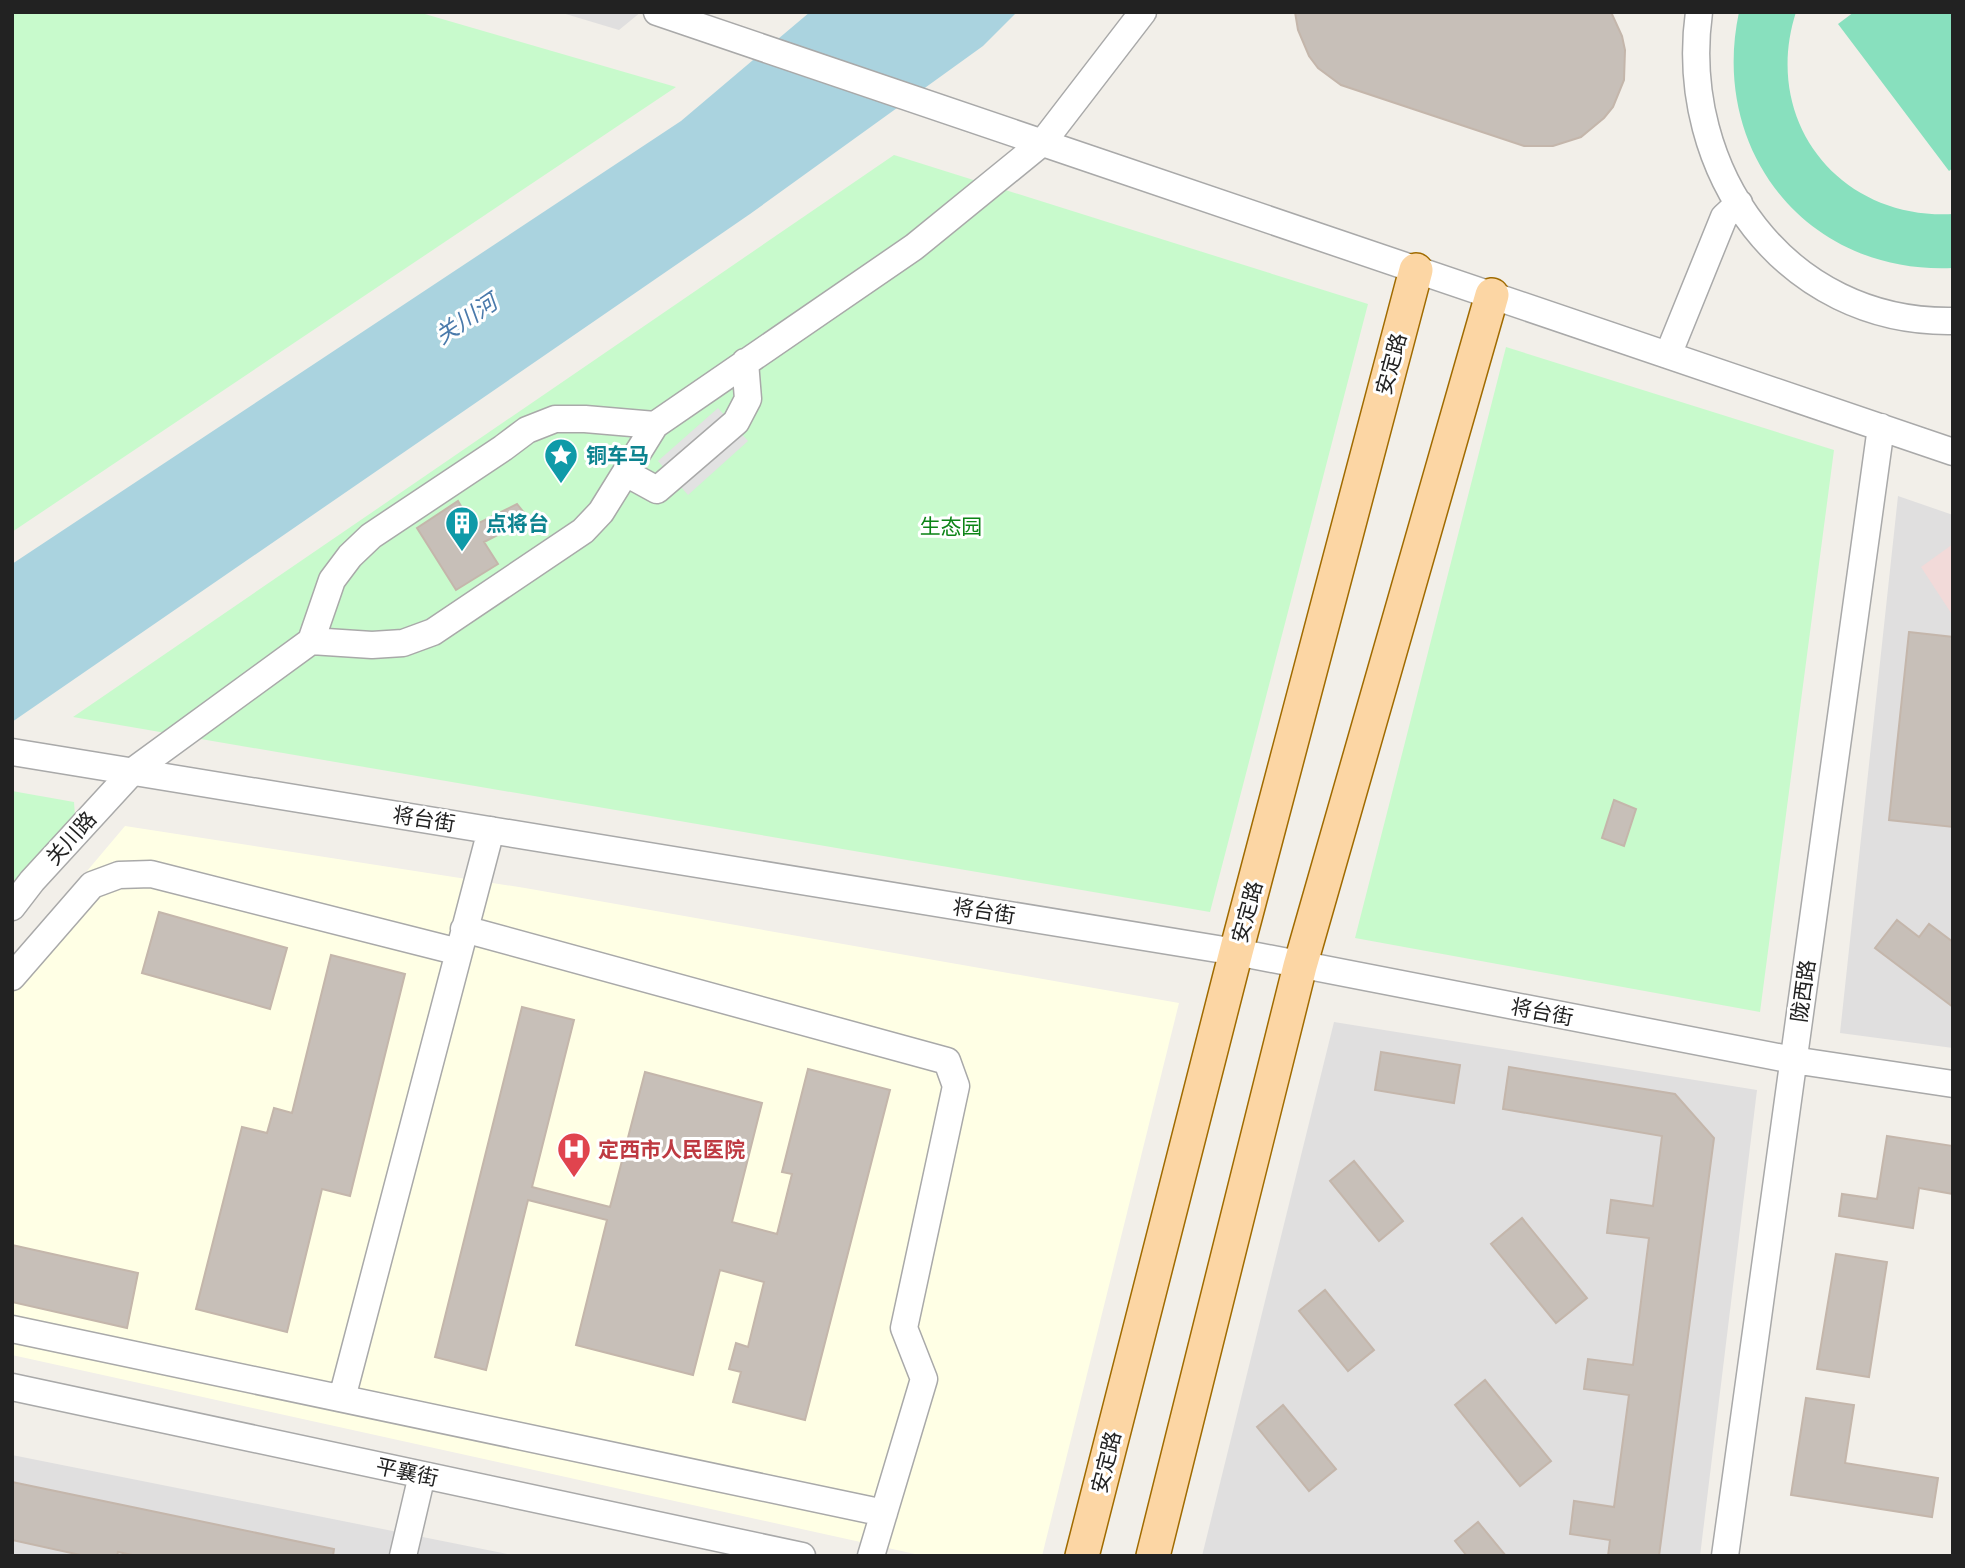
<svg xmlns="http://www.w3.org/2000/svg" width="1965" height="1568" viewBox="0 0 1965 1568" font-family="Figtree,'Noto Sans SC',sans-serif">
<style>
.residential{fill:#e0dfdf}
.commercial{fill:#f2dad9}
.education{fill:#ffffe5}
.park{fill:#c8facc}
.pitch{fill:#88e0be}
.parking{fill:#e2e2e2}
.water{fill:#aad3df}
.building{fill:#c7bfb8;stroke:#c4b6ab;stroke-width:2}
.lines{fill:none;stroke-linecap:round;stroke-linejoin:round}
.minor-casing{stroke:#a9a9a9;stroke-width:29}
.major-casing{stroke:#a06b00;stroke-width:36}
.minor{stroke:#fff;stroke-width:26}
.major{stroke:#fcd6a4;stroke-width:33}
.labels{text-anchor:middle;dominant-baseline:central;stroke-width:6;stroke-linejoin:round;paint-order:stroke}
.street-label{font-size:21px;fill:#222;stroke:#fff}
.culture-label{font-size:21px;font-weight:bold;fill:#0d838f;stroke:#fff;text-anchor:start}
.park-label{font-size:21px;fill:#0c8416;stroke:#fff}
.health-label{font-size:21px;font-weight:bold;fill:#be3a42;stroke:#fff;text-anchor:start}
.water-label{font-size:23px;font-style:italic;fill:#4a7aab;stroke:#fff}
</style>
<rect width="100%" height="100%" fill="#f2efe9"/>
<path class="residential" d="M559,12H641L619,30Z
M1898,496L1953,515V1048L1840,1033Z
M1334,1022L1757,1090L1700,1556H1202Z
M12,1455L518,1556H12Z"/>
<path class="commercial" d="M1953,544V616L1921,567Z"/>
<path class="education" d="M125,826L525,888L1179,1003L1042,1556H924L12,1355V960Z"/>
<path class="park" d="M12,12H418L676,87L12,532Z
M894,155L1368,304L1210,912L73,717Z
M1506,347L1834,450L1760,1012L1355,938Z
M12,791L74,802L75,816L12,887Z"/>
<path class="pitch" d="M1739,12H1796C1761,121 1839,220 1953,214V268C1808,275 1709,152 1739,12Z
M1854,12H1953V168L1949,171L1838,24Z"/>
<path class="parking" d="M718,408L748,441L688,495L658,461Z"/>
<path class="water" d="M810,12H1017L983,46L750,214L12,722V564L681,121Z"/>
<path class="building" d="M1295,12H1611L1622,36L1625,50L1624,80L1613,107L1604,118L1581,137L1553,146H1524L1341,85L1318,68L1309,56L1298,30Z
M458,501L473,526L517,504L529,519L484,542L498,564L456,590L417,528Z
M1909,632L1953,637V827L1889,820Z
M1614,800L1636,809L1624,846L1602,838Z
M159,912L287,948L270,1009L142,973Z
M1897,920L1919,937L1929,924L1953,942V1007L1875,948Z
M331,955L405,974L350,1196L322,1189L287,1332L196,1309L242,1127L267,1133L274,1108L292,1113Z
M522,1007L574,1020L532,1187L610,1207L645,1072L762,1103L732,1222L777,1234L792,1174L782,1172L808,1069L890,1090L805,1420L733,1402L741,1372L729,1369L736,1343L748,1347L764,1282L720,1270L693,1375L576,1345L607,1220L528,1200L486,1370L435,1357Z
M1381,1052L1460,1065L1454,1103L1375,1090Z
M1509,1067L1675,1094L1714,1138L1659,1556H1608L1610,1540L1570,1534L1574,1501L1614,1507L1629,1395L1584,1389L1588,1359L1633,1365L1649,1238L1607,1233L1611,1200L1653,1206L1662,1136L1503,1109Z
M1887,1136L1953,1146V1194L1919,1188L1913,1228L1839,1216L1842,1194L1877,1199Z
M1354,1161L1403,1221L1379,1241L1330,1181Z
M1522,1218L1587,1298L1556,1323L1491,1244Z
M12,1245L138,1273L127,1328L12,1302Z
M1836,1254L1887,1262L1869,1377L1817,1369Z
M1325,1290L1374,1350L1348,1371L1299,1311Z
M1485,1380L1551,1461L1520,1486L1455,1405Z
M1806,1398L1854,1405L1845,1463L1938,1478L1932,1517L1791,1495Z
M1283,1405L1336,1469L1309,1491L1257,1427Z
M12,1482L334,1549L333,1556H137L118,1552L117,1556H85L12,1540Z
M1478,1522L1506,1556H1467L1455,1541Z"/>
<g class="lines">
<g class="minor-casing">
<path id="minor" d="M657,12L1953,452
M1699,12C1677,171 1785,324 1953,321
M1668,355L1724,217L1739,203
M626,473L657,490L736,422L748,399L745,362
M311,641L372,645L403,643L433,632L583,531L601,512L655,425L914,247L1043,142L1143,12
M12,752L1236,952L1793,1060L1953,1084
M12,907L32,881L133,771L311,641L332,580L350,556L371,536L503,448L527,430L555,419H585L655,425
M464,929L947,1061L956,1086L904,1328L924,1379L871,1556
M12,977L92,885L119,875L151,874L459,952
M12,1329L884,1513
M12,1387L802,1556
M342,1398L491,830
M403,1556L422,1475
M1725,1556L1881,427"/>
</g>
<g class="major-casing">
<path id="major" d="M1082,1556L1236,952L1416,270
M1153,1556L1300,966L1492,295"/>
</g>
<use href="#minor" class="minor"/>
<use href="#major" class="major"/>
</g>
<defs>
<g id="sight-pin" transform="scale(1.75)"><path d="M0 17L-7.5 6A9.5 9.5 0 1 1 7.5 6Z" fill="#0f9aa8" stroke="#fff"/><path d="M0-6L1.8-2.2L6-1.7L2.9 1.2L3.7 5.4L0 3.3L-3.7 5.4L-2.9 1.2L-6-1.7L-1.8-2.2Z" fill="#fff"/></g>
<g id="building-pin" transform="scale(1.75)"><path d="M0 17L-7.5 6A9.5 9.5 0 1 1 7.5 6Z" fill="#0f9aa8" stroke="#fff"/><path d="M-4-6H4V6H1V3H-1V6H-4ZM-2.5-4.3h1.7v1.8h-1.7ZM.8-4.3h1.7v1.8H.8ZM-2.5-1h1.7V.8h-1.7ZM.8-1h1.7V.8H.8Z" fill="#fff"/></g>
<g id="hospital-pin" transform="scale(1.75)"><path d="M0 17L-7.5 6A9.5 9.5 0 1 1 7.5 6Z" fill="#e0444e" stroke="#fff"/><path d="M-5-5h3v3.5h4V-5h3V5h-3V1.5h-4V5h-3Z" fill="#fff"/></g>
</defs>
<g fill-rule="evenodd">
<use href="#sight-pin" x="561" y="455"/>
<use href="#building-pin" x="462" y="523"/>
<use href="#hospital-pin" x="574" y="1149"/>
</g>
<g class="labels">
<g class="street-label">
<text transform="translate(1391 364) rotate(-75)">安定路</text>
<text transform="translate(424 819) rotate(9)">将台街</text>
<text transform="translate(71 838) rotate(-48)">关川路</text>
<text transform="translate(984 911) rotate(9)">将台街</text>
<text transform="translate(1247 912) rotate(-75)">安定路</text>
<text transform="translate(1803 991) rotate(-82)">陇西路</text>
<text transform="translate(1542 1012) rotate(11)">将台街</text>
<text transform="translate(1106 1462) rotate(-76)">安定路</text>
<text transform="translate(407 1472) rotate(12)">平襄街</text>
</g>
<g class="culture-label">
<text x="586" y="455">铜车马</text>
<text x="486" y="523">点将台</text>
</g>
<g class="park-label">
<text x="951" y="526">生态园</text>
</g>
<g class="health-label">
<text x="598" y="1149">定西市人民医院</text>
</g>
<g class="water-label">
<text transform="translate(466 319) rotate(-34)">关川河</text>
</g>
</g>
<rect width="1965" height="1568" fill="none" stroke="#222222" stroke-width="28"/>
</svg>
